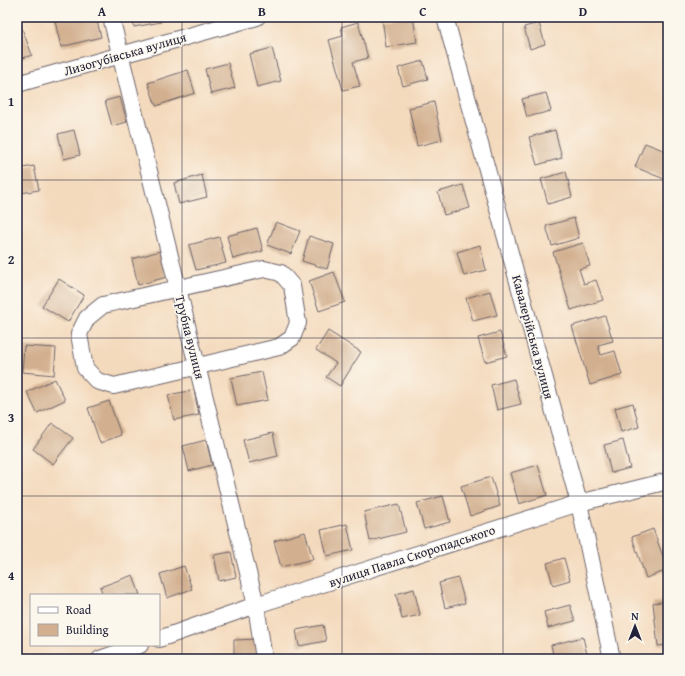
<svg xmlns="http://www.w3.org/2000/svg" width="685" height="676" viewBox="0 0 685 676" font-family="'Gentium Book Plus',serif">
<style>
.building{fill:#d2af8e}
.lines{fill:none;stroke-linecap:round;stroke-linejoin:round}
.street-casing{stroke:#6c6268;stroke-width:18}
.street{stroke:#fff;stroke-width:16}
.grid{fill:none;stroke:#22223b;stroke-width:1;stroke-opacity:0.55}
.labels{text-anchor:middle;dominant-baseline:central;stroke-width:3;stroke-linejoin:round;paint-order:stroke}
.street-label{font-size:13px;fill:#22223b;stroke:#fbf7ec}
.neatline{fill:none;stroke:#22223b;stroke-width:1.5}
.grid-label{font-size:13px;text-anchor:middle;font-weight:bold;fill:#22223b}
</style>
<rect width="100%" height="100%" fill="#fbf7ec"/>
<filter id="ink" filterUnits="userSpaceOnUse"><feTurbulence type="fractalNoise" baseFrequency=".025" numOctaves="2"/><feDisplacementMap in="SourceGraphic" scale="8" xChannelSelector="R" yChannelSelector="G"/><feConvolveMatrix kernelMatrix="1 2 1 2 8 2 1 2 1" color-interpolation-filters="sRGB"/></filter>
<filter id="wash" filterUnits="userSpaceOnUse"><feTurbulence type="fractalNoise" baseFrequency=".012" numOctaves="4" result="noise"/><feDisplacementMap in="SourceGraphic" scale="16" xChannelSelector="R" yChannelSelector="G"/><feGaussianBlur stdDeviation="0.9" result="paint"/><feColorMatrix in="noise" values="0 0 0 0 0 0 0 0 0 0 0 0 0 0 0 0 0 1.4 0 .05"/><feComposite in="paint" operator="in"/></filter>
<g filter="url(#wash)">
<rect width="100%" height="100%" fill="#f4dabd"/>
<g id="blocks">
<path class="building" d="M54,17H96L101,37L61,47Z
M132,17H160L161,22L134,27Z
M413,17L417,42L386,47L382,18Z
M358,22L368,58L353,62L360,86L343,90L329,40L343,36L341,27Z
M539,23L545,44L530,49L524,27Z
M21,26L32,55L17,60V28Z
M272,48L281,81L257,87L249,54Z
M423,61L428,79L403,86L398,68Z
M228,63L235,88L211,94L205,69Z
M188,70L195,93L156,106L148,83Z
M546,93L551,111L527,117L522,99Z
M120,97L127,122L112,126L105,101Z
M434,102L442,140L417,146L409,108Z
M74,130L80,155L64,159L58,134Z
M555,130L562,158L537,165L529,137Z
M645,143L668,152V170L664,179L635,167Z
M34,166L39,190L21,193L17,169Z
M566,172L572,197L548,204L541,179Z
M202,175L207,197L179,204L174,183Z
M463,185L470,208L444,215L438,192Z
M574,218L579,238L552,246L546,226Z
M276,222L300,231L291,254L267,245Z
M257,228L263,251L233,259L227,236Z
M309,236L334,244L327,269L302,261Z
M219,237L226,263L196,270L189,245Z
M583,243L590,266L579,269L584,284L596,280L603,300L571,310L553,252Z
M480,245L486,270L464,276L457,252Z
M160,251L167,277L138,285L132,259Z
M334,272L345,302L319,311L309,281Z
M59,279L84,295L68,322L42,306Z
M490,291L497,315L473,321L466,298Z
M605,316L613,341L598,345L601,355L615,351L622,375L590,385L572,326Z
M328,331L361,352L340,386L326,377L336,363L316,350Z
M500,332L507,356L485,362L478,338Z
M24,346L56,348L54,375L22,372Z
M262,372L268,400L237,406L231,378Z
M55,379L65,400L37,413L27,392Z
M514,379L521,404L497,410L491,385Z
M194,390L199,415L174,420L168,395Z
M109,401L121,435L100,443L88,408Z
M633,403L639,427L621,432L615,408Z
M52,423L73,438L53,464L33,449Z
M273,433L278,456L249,463L243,440Z
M206,440L212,465L189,471L183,446Z
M623,440L630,468L611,473L604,445Z
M538,465L547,495L519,504L510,473Z
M491,477L500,506L470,516L461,486Z
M443,496L450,522L424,529L417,503Z
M399,504L406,532L370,541L364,512Z
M347,524L353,550L327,556L321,530Z
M653,529L668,570L646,578L632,537Z
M305,532L313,559L281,567L274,541Z
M231,552L236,577L219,581L214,555Z
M564,558L570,580L553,585L547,563Z
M184,566L192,589L167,598L160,574Z
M133,575L140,595H103L100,587Z
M458,578L465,603L445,608L439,583Z
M414,589L420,615L402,619L396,594Z
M668,601V645L658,646L653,603Z
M570,605L575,621L548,628L544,612Z
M323,625L326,641L299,646L296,630Z
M583,637L588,659H554L551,645Z
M259,639V656L234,657V640Z"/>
</g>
</g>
<g filter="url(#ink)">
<use href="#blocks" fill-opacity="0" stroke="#6c6268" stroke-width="1"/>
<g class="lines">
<g class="street-casing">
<path id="street" d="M111,17L256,605L264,659
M445,17L579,503L612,659
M17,84L257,17
M264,269L281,273L292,286L298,323L292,338L279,347L114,386L97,381L85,368L79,334L87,318L103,305Z
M159,639L256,605L579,503L668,481
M100,659L140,645"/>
</g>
<use href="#street" class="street"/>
</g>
</g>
<path class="grid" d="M182,17V659M342,17V659M503,17V659M17,180H668M17,338H668M17,496H668"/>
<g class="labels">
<g class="street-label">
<text transform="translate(125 54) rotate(-16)">Лизогубівська вулиця</text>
<text transform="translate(190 337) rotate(76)">Трубна вулиця</text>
<text transform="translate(533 337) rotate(75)">Кавалерійська вулиця</text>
<text transform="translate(412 556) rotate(-18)">вулиця Павла Скоропадського</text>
</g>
</g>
<rect width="685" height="676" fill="none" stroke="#fbf7ec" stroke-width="44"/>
<rect x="30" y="594" width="130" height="52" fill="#fbf7ec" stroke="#a4a2a5"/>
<rect x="38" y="607" width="20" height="6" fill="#ffffff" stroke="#a4a2a5"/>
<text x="66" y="614" font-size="12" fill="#22223b">Road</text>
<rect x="38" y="624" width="20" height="12" fill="#d2af8e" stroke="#a4a2a5"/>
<text x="66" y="634" font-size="12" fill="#22223b">Building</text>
<g transform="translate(635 626)" stroke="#fbf7ec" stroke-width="3" paint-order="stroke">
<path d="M0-3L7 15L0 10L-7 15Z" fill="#22223b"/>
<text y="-6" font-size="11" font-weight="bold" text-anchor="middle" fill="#22223b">N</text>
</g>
<rect x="22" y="22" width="641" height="632" class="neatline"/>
<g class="grid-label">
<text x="102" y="16">A</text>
<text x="262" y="16">B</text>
<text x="423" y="16">C</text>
<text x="583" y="16">D</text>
<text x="11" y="106">1</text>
<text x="11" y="264">2</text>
<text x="11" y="422">3</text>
<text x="11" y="580">4</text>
</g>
</svg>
